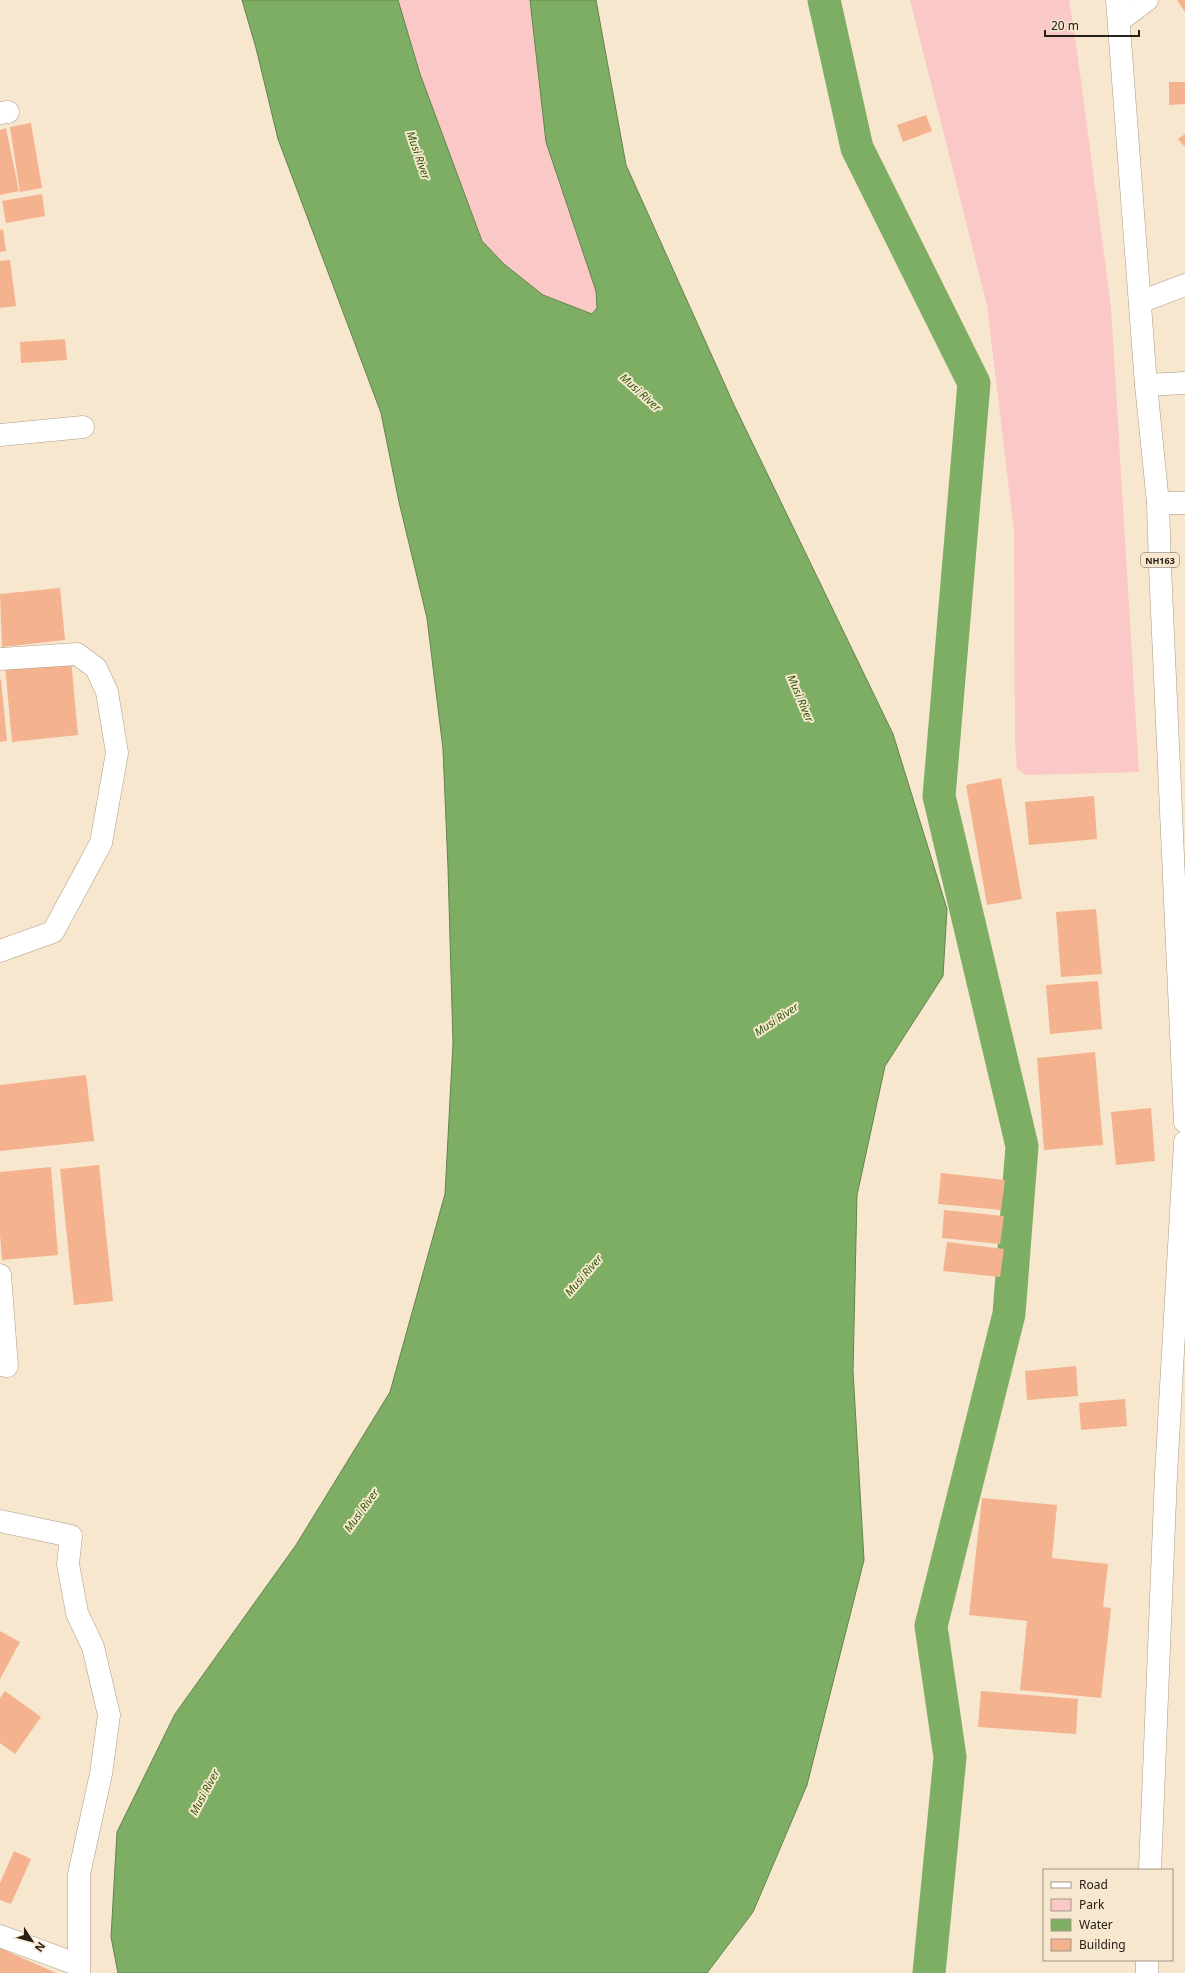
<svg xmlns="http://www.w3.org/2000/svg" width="1185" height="1973" viewBox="0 0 1185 1973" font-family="'Noto Sans',sans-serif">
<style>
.green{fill:#fac8c7}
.water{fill:#7eae64;stroke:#64834d}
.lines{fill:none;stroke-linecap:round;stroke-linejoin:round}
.canal{stroke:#7eae64;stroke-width:33}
.building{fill:#f5b28f}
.street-casing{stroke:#ac9c85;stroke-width:23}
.highway-casing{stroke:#ac9c85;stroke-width:23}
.street{stroke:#fff;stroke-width:22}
.highway{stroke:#fff;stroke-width:22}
.labels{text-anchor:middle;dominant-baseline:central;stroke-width:4;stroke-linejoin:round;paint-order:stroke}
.shield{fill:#f7e7ce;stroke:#655c4e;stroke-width:1}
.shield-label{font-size:9px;font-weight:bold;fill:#262017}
.water-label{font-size:11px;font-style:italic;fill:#2b5707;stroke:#f7e7ce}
</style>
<rect width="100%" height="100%" fill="#f7e7ce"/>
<path class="green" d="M398,0H530L546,142L596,291L597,308L592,314L543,295L504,264L482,241L420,74Z
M910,0H1069L1077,51L1111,307L1139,772L1026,775L1017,769L1015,742L1014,531L987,305Z"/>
<path class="water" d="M242,0H398L420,74L482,241L504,264L543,295L592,314L597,308L596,291L546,142L530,0H596L626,165L734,405L893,734L947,909L943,976L885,1066L857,1195L853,1371L864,1560L807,1785L753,1912L707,1973H118L111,1937L117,1832L175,1714L296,1545L390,1392L445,1194L453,1043L448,868L443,749L427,618L399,502L381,413L278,139L256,48Z"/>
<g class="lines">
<path class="canal" d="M824,0L857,148L974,383L939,796L1022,1146L1009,1314L931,1626L950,1757L929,1973"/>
</g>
<path class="building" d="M1177,0H1185V12Z
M1169,82H1185V104L1169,105Z
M926,115L932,131L903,142L897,125Z
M31,123L42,188L20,192L10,127Z
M6,128L19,191L0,195V130Z
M1185,134V147L1178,139Z
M42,194L45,216L6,223L2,201Z
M3,229L6,251L0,252V230Z
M10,260L16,306L0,308V261Z
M65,339L67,360L21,363L20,342Z
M60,588L65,640L2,647L0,594Z
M71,659L78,735L12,742L5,666Z
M1,679L7,741L0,742V680Z
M1001,778L1022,899L987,905L966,785Z
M1094,796L1097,839L1029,845L1025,802Z
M1096,909L1102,974L1061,977L1056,912Z
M1098,981L1102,1029L1050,1034L1046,985Z
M1095,1052L1103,1145L1044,1150L1037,1058Z
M86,1075L94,1141L0,1151V1085Z
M1151,1108L1155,1161L1116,1165L1111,1112Z
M99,1165L113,1301L74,1305L60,1169Z
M51,1167L58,1255L2,1260L0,1234V1172Z
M941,1173L1005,1180L1001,1210L938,1204Z
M944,1210L1004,1216L1000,1244L942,1238Z
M947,1242L1004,1249L1000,1277L943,1271Z
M1076,1366L1078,1396L1027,1400L1025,1371Z
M1125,1399L1127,1426L1081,1430L1079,1403Z
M982,1498L1057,1505L1052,1558L1108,1564L1103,1607L1111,1608L1101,1698L1020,1690L1027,1621L969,1615Z
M0,1631L20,1642L0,1679Z
M5,1691L41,1717L15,1754L0,1743V1698Z
M981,1691L1078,1699L1076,1734L978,1727Z
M14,1851L31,1859L11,1904L0,1900V1883Z
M0,1948L56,1973H0Z"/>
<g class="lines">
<g class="street-casing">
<path id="street" d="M1119,21L1147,0
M0,113L8,112
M1140,302L1185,285
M1146,385L1185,383
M0,435L83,427
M1158,503H1185
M0,659L77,654L96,668L107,692L117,753L101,843L53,932L0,951
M0,1275L7,1366L0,1365
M0,1521L71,1536L68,1564L77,1613L93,1647L109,1715L101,1774L79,1874V1973
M0,1936L79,1965"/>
</g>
<g class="highway-casing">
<path id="highway" d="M1117,0L1146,385L1158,503L1160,567L1185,1122
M1150,1870L1166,1475L1185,1142
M1147,1973V1960"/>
</g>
<use href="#street" class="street"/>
<use href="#highway" class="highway"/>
</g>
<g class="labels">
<rect class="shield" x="1141" y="553" width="38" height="14" rx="3"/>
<g class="shield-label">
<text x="1160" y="560">NH163</text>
</g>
<g class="water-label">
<text transform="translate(419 155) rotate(71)">Musi River</text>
<text transform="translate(641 392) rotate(42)">Musi River</text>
<text transform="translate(801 698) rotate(67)">Musi River</text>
<text transform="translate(776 1019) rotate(-34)">Musi River</text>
<text transform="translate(583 1275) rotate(-49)">Musi River</text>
<text transform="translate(361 1510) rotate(-54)">Musi River</text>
<text transform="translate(204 1792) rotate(-62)">Musi River</text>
</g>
</g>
<rect x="1043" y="1869" width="130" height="92" fill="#f7e7ce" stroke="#a39785"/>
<rect x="1051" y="1882" width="20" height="6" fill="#ffffff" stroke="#a39785"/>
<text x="1079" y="1889" font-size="12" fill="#262017">Road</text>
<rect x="1051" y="1899" width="20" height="12" fill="#fac8c7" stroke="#a39785"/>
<text x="1079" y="1909" font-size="12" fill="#262017">Park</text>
<rect x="1051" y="1919" width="20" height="12" fill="#7eae64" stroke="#a39785"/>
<text x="1079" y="1929" font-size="12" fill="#262017">Water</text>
<rect x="1051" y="1939" width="20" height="12" fill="#f5b28f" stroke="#a39785"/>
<text x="1079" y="1949" font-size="12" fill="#262017">Building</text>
<g transform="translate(32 1941) rotate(126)" stroke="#f7e7ce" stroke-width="3" paint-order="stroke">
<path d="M0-3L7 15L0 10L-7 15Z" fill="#262017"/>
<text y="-6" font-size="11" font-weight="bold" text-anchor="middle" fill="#262017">N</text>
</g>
<path d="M1045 30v6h94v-6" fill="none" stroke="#262017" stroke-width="2"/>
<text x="1051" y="30" font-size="12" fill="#262017" stroke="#f7e7ce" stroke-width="3" paint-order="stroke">20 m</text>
</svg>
